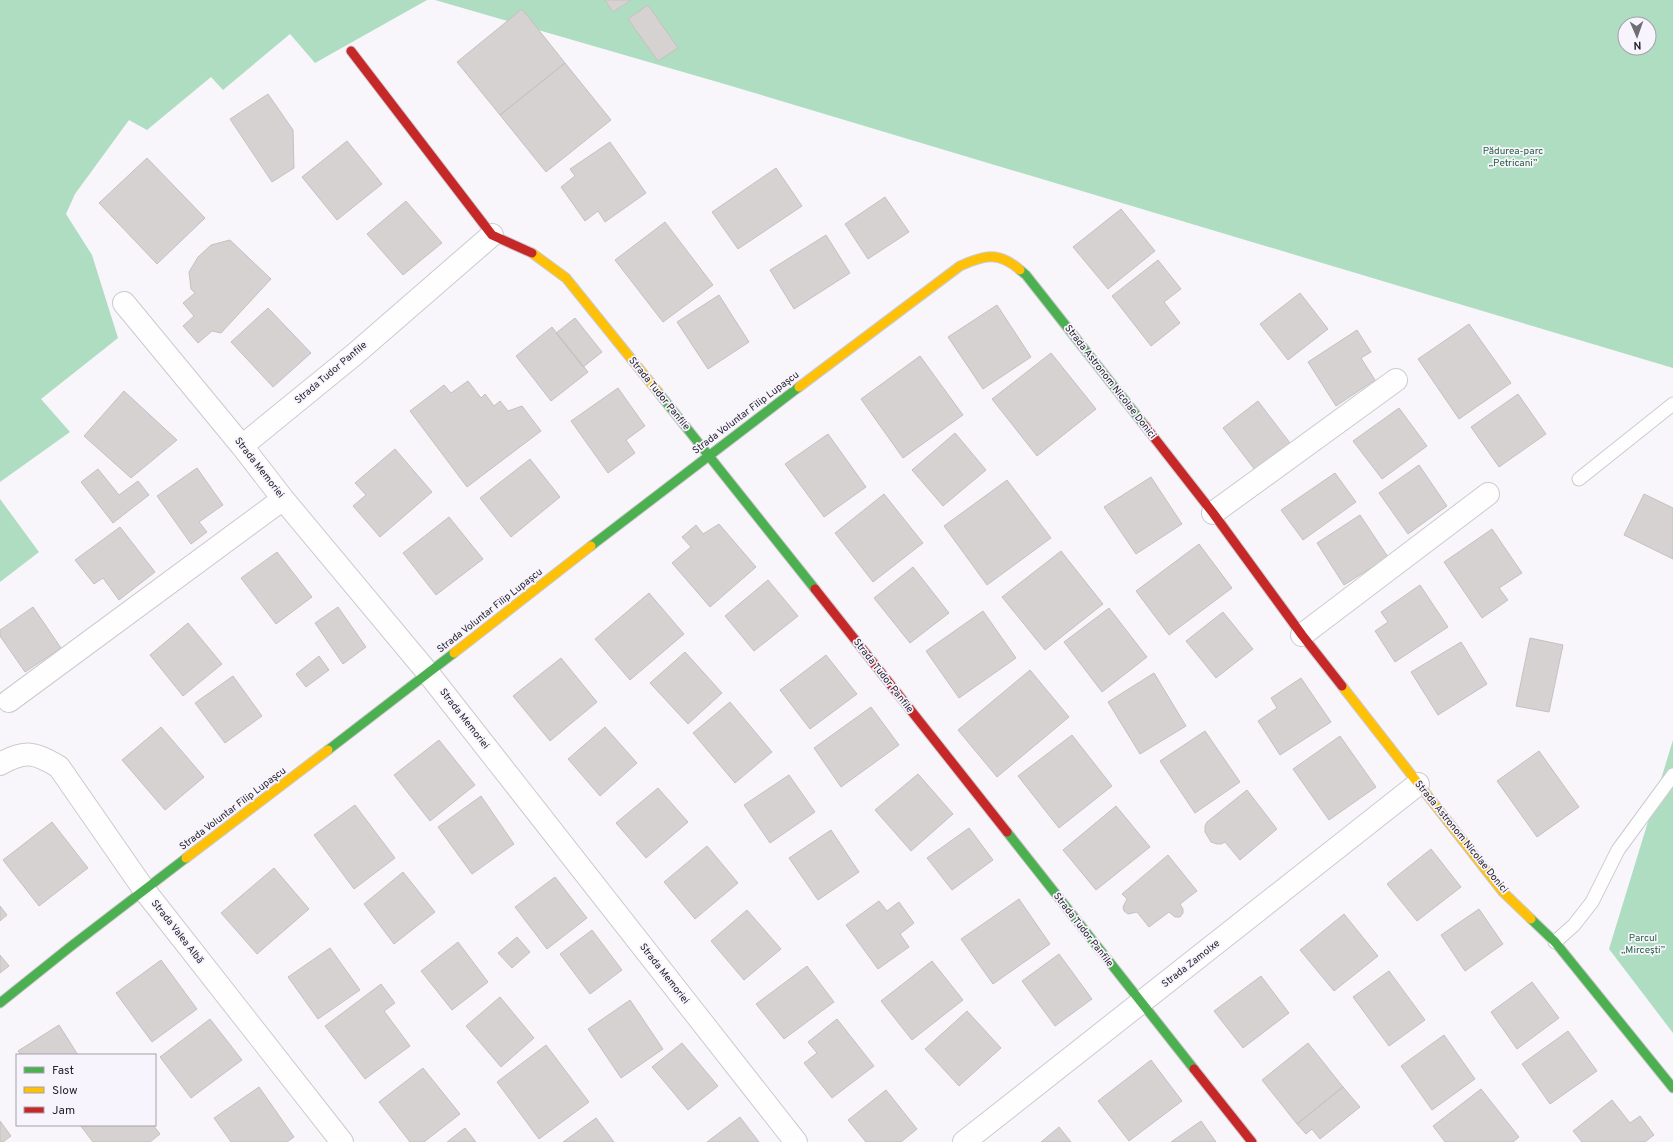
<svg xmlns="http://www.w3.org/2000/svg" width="1673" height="1142" viewBox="0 0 1673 1142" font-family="Overpass,sans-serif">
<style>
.forest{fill:#afddc1;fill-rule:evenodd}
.building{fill:#d6d2d1;stroke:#c5c1c0}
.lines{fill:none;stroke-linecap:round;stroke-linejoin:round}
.lane-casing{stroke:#cccad0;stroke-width:15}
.street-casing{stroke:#cccad0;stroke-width:24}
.fast-casing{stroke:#cccad0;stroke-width:11}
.slow-casing{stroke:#cccad0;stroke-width:11}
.jam-casing{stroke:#cccad0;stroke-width:11}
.lane{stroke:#fefefe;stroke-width:13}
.street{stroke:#fefefe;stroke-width:22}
.fast{stroke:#4caf50;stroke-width:9}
.slow{stroke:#ffc107;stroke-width:9}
.jam{stroke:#c62828;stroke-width:9}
.labels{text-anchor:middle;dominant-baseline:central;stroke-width:3.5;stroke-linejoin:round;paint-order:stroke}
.park-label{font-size:10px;fill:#25623d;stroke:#f7f4fd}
.street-label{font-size:10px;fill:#26242c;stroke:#f7f4fd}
</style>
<rect width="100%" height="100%" fill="#f8f6fb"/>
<path class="forest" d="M0,0H427L315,63L290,34L223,90L211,77L147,130L129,120L75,194L66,214L92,255L118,338L41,399L70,432L0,482Z
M435,0H1673V368L721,83ZM1625,24H1649V48H1625Z
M0,499L39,552L0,582Z
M1673,740V1033L1609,949Z"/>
<path class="building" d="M605,0H631L613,12Z
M648,5L678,48L658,61L628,19Z
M522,9L565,63L500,115L457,62Z
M565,63L611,120L546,172L500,115Z
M268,94L293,130L294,168L272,182L230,119Z
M347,141L382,184L337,220L302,177Z
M610,142L646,193L605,222L598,211L585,221L561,187L575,176L570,169Z
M147,158L205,218L157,264L99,203Z
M776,168L802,206L738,249L712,212Z
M885,197L909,232L868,259L845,224Z
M406,201L442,243L403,275L367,234Z
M1121,209L1155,251L1108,289L1073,247Z
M665,222L713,285L663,322L615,260Z
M826,235L850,273L794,309L770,270Z
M230,240L271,279L221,333L212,331L198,343L183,326L194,316L183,303L195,293L191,289L189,272L198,257L211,245Z
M1158,260L1181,289L1164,302L1180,323L1151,346L1112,296Z
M1300,293L1328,329L1288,360L1260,324Z
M719,295L749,342L708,369L677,322Z
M997,305L1031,357L983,389L948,337Z
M268,308L311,353L273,387L231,342Z
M575,318L602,352L583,367L556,333Z
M1469,324L1511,383L1459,419L1418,359Z
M552,327L588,372L551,401L516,356Z
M1357,330L1371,352L1361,358L1375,380L1336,406L1308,362Z
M1051,353L1096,409L1037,456L992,399Z
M920,356L963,415L903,458L861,399Z
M468,381L481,398L485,394L494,406L500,401L508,411L522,406L541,431L467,487L410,411L444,385L451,393Z
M618,388L645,426L626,440L635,453L608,473L571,421Z
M124,391L177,440L131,478L84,436Z
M1518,394L1546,434L1499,467L1471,427Z
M1258,401L1290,443L1255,470L1223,428Z
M1399,408L1427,446L1382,479L1353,441Z
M955,433L986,470L943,506L912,470Z
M828,434L866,487L824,517L785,464Z
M395,449L432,492L380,537L353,506L366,495L355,483Z
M530,459L560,497L511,537L480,498Z
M1419,465L1447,506L1408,534L1379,493Z
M197,468L223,505L199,522L207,532L191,544L157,496Z
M98,469L119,495L138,481L149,495L113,523L81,482Z
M1335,473L1356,502L1303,540L1281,510Z
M1151,477L1182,524L1136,554L1104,507Z
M1007,480L1051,538L987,585L944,526Z
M884,494L923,543L873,582L835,533Z
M1644,494L1673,508V559L1624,535Z
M1360,515L1388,557L1344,585L1317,543Z
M449,517L483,559L436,595L403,553Z
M719,524L756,567L710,607L672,563L691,547L682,537L696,525L703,534Z
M120,527L155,572L119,600L103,578L94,584L75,560Z
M1492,529L1522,573L1499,588L1508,600L1482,618L1444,562Z
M1199,544L1232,588L1169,635L1136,591Z
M1061,551L1103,604L1045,650L1002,597Z
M277,552L312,597L276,624L241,578Z
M913,567L949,613L910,643L874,598Z
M768,580L798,616L754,651L725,616Z
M1420,585L1448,627L1395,662L1375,631L1388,622L1381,612Z
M649,593L684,634L630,680L595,639Z
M33,607L61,648L25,672L0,636V630Z
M338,607L366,647L343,664L315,623Z
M1109,608L1147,657L1102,692L1064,642Z
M983,611L1016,658L959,698L926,651Z
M1223,612L1253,649L1216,678L1186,641Z
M188,623L222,664L183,696L150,655Z
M1530,638L1563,645L1549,712L1516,706Z
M1461,642L1487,684L1438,715L1411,672Z
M685,652L722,693L688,724L650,683Z
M826,655L857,694L810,729L780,690Z
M319,656L329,670L306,687L296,674Z
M561,658L597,702L550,741L513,696Z
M1030,670L1069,717L997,777L958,730Z
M1154,673L1186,726L1140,754L1108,702Z
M233,676L262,716L225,743L195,703Z
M1301,678L1331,722L1280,755L1258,721L1277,708L1271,698Z
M730,702L772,752L735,783L693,733Z
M871,707L899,745L841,787L814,748Z
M161,727L204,777L165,810L122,760Z
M605,727L637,763L600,796L568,759Z
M1205,731L1240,782L1195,813L1160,761Z
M1072,735L1112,786L1059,828L1018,776Z
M1340,736L1376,787L1329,820L1293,769Z
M439,740L475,785L430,821L394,775Z
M1539,751L1579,807L1537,837L1497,781Z
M918,774L953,814L911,851L875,810Z
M789,775L815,812L770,843L744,805Z
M658,788L688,822L646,858L616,823Z
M1247,790L1277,829L1240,860L1225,842L1221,844H1217L1211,842L1205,832V826L1207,822Z
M481,796L514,844L472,874L438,827Z
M355,805L395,858L354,889L314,835Z
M1116,806L1150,847L1096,890L1063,850Z
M52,822L88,868L39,906L3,860Z
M969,828L993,860L952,890L927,858Z
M831,830L859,872L818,900L789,858Z
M707,846L738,883L695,919L664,882Z
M1431,849L1461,887L1417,921L1387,884Z
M1168,855L1197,891L1180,904L1183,909V913L1180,917H1175L1169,912L1149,927L1137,912L1128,914L1124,911L1123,907L1127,899L1122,894Z
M274,868L309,909L257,954L221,913Z
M403,872L435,912L394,944L364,904Z
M555,877L587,918L547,949L515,907Z
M1019,899L1050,944L993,984L961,939Z
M879,901L887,911L899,902L914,923L900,934L909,947L878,969L846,925Z
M0,906L7,915L0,921Z
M1479,909L1503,944L1465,971L1441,935Z
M747,910L781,949L744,980L711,941Z
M1344,914L1378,956L1334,991L1300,950Z
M592,930L622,970L590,994L560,954Z
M517,937L530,952L512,968L498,953Z
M458,942L488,982L452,1010L421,971Z
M330,948L360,990L318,1019L288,977Z
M1059,954L1092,999L1055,1026L1022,981Z
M0,955L9,966L0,973Z
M161,960L197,1009L152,1042L116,993Z
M932,961L963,1000L912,1040L881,1001Z
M807,966L834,1002L784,1039L756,1004Z
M1389,971L1425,1020L1389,1046L1353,997Z
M1261,976L1289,1013L1243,1048L1214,1011Z
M1532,982L1559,1018L1517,1049L1491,1012Z
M381,984L395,1003L384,1011L410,1046L365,1079L325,1026Z
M500,997L534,1038L501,1067L466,1026Z
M630,1000L663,1049L621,1078L588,1029Z
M967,1011L1001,1048L959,1086L925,1049Z
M210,1019L242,1060L191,1098L160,1057Z
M837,1019L874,1066L832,1098L804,1063L817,1053L808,1042Z
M59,1025L78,1055H21L18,1051Z
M1568,1031L1597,1071L1550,1104L1522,1064Z
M1444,1035L1475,1079L1432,1110L1401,1066Z
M682,1043L718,1086L688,1110L652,1067Z
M1308,1043L1343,1087L1297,1124L1262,1080Z
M546,1045L589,1102L539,1139L497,1082Z
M1151,1060L1182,1101L1129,1141L1098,1101Z
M423,1068L460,1114L424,1142H410L379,1102Z
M259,1087L294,1137L287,1142H231L214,1118Z
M1343,1087L1360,1107L1320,1139L1312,1129L1306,1134L1297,1124Z
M1481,1089L1519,1137L1513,1142H1445L1433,1126Z
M886,1090L917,1129L901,1142H866L848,1120Z
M1612,1100L1630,1123L1640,1116L1654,1135L1645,1142H1582L1573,1131Z
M740,1117L759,1142H707Z
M596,1118L614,1142H563Z
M0,1121L11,1136L3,1142H0Z
M1201,1121L1216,1142H1171Z
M80,1125H153L160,1134L150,1142H93Z
M1059,1127L1071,1142H1041Z
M465,1128L476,1142H447Z"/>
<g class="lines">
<g class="lane-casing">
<path id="lane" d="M1579,479L1673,404
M1555,942L1574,925L1592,902L1618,850L1673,775"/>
</g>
<g class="street-casing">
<path id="street" d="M124,303L242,446L283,499L428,673L796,1142
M242,446L355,354L492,235
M1213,513L1396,380
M1302,635L1488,494
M9,701L283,499
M0,764C25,750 35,752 59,767L145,891L342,1142
M964,1142L1418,784"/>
</g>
<g class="fast-casing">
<path id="fast" d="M1020,270L1026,275L1145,426
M658,392L815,589
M591,546L799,387
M328,750L454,653
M1007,832L1194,1069
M1531,919L1555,942L1673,1088
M0,1003L70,947L186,858"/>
</g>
<g class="slow-casing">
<path id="slow" d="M532,253L566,278L658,392
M799,387L960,266C984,255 999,251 1020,270
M454,653L591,546
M1342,686L1503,892L1531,919
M186,858L328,750"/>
</g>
<g class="jam-casing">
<path id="jam" d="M351,51L492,235L532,253
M1145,426L1213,513L1302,635L1342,686
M815,589L1007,832
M1194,1069L1252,1142"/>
</g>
<use href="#lane" class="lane"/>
<use href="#street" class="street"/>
<use href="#fast" class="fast"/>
<use href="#slow" class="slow"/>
<use href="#jam" class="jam"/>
</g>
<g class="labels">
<g class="park-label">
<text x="1513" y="151">Pădurea-parc<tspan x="1513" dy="12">„Petricani”</tspan></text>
<text x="1643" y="938">Parcul<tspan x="1643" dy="12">„Mircești”</tspan></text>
</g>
<g class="street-label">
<text transform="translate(331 373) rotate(-40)">Strada Tudor Panfile</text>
<text transform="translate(1110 382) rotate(52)">Strada Astronom Nicolae Donici</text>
<text transform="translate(659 394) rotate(51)">Strada Tudor Panfile</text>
<text transform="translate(746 413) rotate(-37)">Strada Voluntar Filip Lupașcu</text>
<text transform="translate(259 468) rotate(52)">Strada Memoriei</text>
<text transform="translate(490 611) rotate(-38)">Strada Voluntar Filip Lupașcu</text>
<text transform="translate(883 676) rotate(52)">Strada Tudor Panfile</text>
<text transform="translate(464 719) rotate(52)">Strada Memoriei</text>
<text transform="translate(233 809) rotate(-37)">Strada Voluntar Filip Lupașcu</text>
<text transform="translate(1461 837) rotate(51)">Strada Astronom Nicolae Donici</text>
<text transform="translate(1083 930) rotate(52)">Strada Tudor Panfile</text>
<text transform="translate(177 932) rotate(52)">Strada Valea Albă</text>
<text transform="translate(1191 964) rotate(-38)">Strada Zamolxe</text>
<text transform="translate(664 974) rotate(52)">Strada Memoriei</text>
</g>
</g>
<rect x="16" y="1054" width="140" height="72" fill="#f7f4fd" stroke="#a3a1a9"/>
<rect x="24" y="1067" width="20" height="6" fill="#4caf50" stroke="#a3a1a9"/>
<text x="52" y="1074" font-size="12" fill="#26242c">Fast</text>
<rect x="24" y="1087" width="20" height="6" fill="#ffc107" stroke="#a3a1a9"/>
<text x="52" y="1094" font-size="12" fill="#26242c">Slow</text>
<rect x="24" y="1107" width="20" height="6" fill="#c62828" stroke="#a3a1a9"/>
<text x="52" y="1114" font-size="12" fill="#26242c">Jam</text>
<g transform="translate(1637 36) rotate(178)"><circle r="19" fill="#f7f4fd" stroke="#a3a1a9"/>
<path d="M0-3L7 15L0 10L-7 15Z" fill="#706e74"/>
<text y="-6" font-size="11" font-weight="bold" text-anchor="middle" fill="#26242c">N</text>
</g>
</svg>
